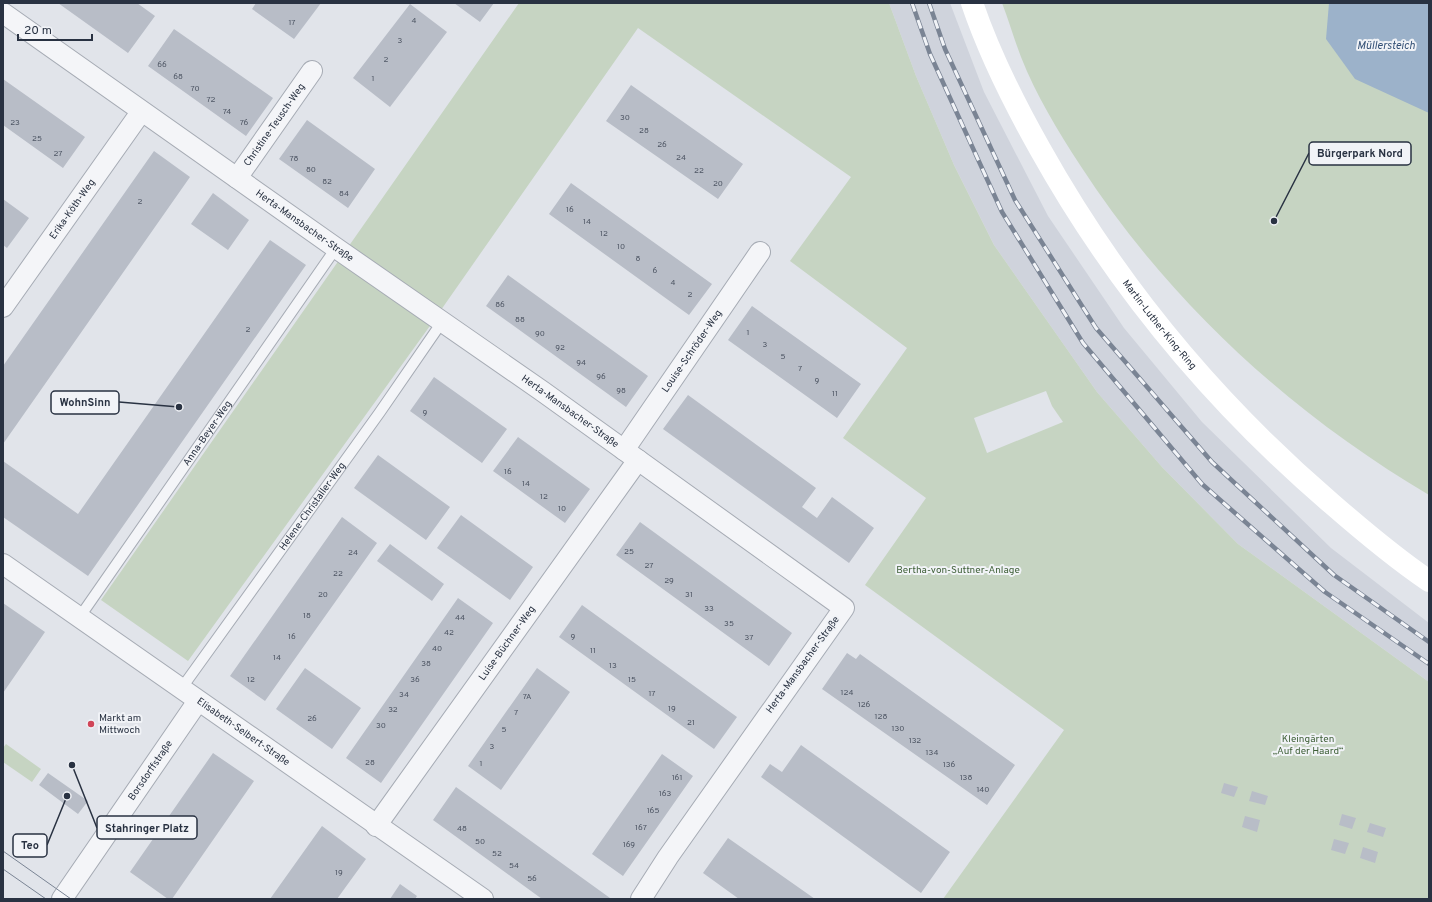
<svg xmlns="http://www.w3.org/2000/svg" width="1432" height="902" viewBox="0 0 1432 902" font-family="Overpass,sans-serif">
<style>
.built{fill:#cfd3dc}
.green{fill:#c6d4c2;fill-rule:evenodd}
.water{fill:#9cb2ca}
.building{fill:#b8bdc7}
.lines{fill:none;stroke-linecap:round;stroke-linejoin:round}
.lane-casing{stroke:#a6abb4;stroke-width:12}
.street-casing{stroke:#a6abb4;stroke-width:22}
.lane{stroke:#f4f5f8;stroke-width:10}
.street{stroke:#f4f5f8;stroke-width:20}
.secondary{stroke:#fff;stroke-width:22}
.tram{stroke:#7a8494;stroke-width:1}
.rail-casing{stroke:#7a8494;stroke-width:4.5}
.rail{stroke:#f1f3f7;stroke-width:3;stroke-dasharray:9;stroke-linecap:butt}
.poi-dot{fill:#d04558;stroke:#f1f3f7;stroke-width:1.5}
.labels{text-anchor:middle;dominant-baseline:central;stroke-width:4;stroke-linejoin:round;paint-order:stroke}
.number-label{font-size:8px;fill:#4d5563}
.street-label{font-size:10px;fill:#293242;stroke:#f1f3f7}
.park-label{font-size:10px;fill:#3d5e36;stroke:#f1f3f7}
.poi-label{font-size:10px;fill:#293242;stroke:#f1f3f7;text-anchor:start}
.water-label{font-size:11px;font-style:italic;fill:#335076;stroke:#f1f3f7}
.leader{fill:none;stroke:#293242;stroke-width:1.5}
.callout-dot{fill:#293242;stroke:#f1f3f7;stroke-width:1.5}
.callout{fill:#f1f3f7;stroke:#293242;stroke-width:1.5}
.callout-label{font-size:11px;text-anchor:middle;font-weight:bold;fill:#293242}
</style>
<rect width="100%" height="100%" fill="#e1e4ea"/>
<path class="built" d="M889,3H950L984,92L1048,216L1124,328L1202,422L1331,548L1429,623V682L1238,544L1162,467L1097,392L994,245L954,165L916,76Z"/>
<path class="green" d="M519,3H889L916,76L954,165L994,245L1097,392L1162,467L1238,544L1429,682V899H943L1064,730L865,585L926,498L843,438L907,348L790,261L851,177L638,28L427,330L188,661L101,600ZM1046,391L1052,406L1063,422L987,453L974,418Z
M1002,3H1429V495C1290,413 1168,301 1080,165C1058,131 1036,95 1021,57C1014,39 1009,21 1002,3Z
M6,744L41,769L32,782L3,762V748Z"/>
<path class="water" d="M1329,3H1429V113L1355,79L1326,39Z"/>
<path class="building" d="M58,3H137L155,16L128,53Z
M256,3H321L294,39L252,9Z
M454,3H494L480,22Z
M410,4L447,32L390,107L353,78Z
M174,29L273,98L246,136L148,66Z
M3,79L85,137L63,168L3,125Z
M631,85L743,164L718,199L606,121Z
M307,120L375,169L348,208L279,159Z
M154,151L190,177L3,444V366Z
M571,183L712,284L689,315L549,214Z
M213,193L249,220L228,250L191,224Z
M3,199L29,218L7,248L3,245Z
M270,240L306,265L88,576L3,517V461L78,514Z
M508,275L648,376L626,407L486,306Z
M752,306L861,384L837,418L728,340Z
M434,377L507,429L482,463L410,411Z
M688,395L816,488L802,507L817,518L832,497L874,528L849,563L663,429Z
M518,437L590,489L565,523L493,471Z
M378,455L450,507L426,540L354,488Z
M461,515L533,567L510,600L437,548Z
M342,517L377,543L265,701L230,676Z
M640,522L792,633L769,666L616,555Z
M390,544L444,584L432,601L377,561Z
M458,598L493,623L381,783L346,758Z
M3,603L45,632L3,693Z
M582,605L737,717L714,749L559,637Z
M847,653L856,659L860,654L1015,765L987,805L822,689Z
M305,668L361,708L332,749L276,709Z
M537,668L570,692L501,790L468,766Z
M801,745L950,852L921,893L761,777L770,764L782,772Z
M213,753L254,781L172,899H168L130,872Z
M662,754L693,776L623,876L592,854Z
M48,773L88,801L78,814L39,785Z
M1224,783L1238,787L1234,797L1221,793Z
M456,787L610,898L542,899L433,820Z
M1252,791L1268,796L1265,805L1249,801Z
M1342,814L1356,818L1352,829L1339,825Z
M1245,816L1260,820L1257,832L1242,827Z
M1370,823L1386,828L1383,837L1367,832Z
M322,826L366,859L337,899H270Z
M728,838L815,899H739L703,873Z
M1334,839L1349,843L1345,854L1331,850Z
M1363,847L1378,852L1375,863L1360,858Z
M400,884L417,896L415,899H390Z"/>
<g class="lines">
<g class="lane-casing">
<g id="lane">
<path id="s1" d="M79,618L336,248"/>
<path id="s2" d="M181,689L380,412L442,322"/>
</g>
</g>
<g class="street-casing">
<g id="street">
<path id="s3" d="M3,13L336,248L542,391L844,608L668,857L641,899"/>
<path id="s4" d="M237,178L312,71"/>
<path id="s5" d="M3,307L141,112"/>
<path id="s6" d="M624,450L760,252"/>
<path id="s7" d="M3,564L483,899"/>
<path id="s8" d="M376,826L638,460"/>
<path id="s9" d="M62,899L198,701"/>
</g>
</g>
<use href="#lane" class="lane"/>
<use href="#street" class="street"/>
<path class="secondary" id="s10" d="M972,3C989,53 1014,103 1040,149C1116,285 1214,403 1332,504C1363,531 1395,558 1429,581"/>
<path class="tram" d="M3,851L71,899
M3,869L46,899"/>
<g class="rail-casing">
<path id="rail" d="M912,3L930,54L1002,212L1083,343L1202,484L1325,592L1429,664
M929,3L945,49L1015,200L1096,328L1212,462L1334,575L1429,642"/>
</g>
<use href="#rail" class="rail"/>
</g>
<circle class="poi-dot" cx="91" cy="724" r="4"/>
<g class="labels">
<g class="number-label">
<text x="414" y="21">4</text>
<text x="292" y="23">17</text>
<text x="400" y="41">3</text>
<text x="386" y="60">2</text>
<text x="162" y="65">66</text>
<text x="178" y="77">68</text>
<text x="373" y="79">1</text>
<text x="195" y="89">70</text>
<text x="211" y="100">72</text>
<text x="227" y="112">74</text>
<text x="625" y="118">30</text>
<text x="15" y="123">23</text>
<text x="244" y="123">76</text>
<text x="644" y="131">28</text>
<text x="37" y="139">25</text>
<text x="662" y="145">26</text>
<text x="58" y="154">27</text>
<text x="681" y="158">24</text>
<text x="294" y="159">78</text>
<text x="311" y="170">80</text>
<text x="699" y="171">22</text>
<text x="327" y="182">82</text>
<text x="718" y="184">20</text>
<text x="344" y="194">84</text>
<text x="140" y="202">2</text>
<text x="570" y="210">16</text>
<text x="587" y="222">14</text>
<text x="604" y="234">12</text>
<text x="621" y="247">10</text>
<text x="638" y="259">8</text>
<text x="655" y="271">6</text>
<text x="673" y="283">4</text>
<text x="690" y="295">2</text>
<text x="500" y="305">86</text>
<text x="520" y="320">88</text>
<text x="248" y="330">2</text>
<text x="748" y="333">1</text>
<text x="540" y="334">90</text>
<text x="765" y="345">3</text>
<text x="560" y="348">92</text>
<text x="783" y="357">5</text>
<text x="581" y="363">94</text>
<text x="800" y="369">7</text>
<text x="601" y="377">96</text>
<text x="817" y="381">9</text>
<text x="621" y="391">98</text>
<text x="835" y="394">11</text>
<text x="425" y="413">9</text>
<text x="508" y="472">16</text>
<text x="526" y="484">14</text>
<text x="544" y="497">12</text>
<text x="562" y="509">10</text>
<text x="629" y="552">25</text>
<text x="353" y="553">24</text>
<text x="649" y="566">27</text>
<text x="338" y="574">22</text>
<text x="669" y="581">29</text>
<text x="323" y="595">20</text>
<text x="689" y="595">31</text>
<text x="709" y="609">33</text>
<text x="307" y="616">18</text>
<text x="460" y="618">44</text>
<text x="729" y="624">35</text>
<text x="449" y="633">42</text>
<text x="292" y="637">16</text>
<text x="573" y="637">9</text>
<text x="749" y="638">37</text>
<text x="437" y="649">40</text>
<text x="593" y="651">11</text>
<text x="277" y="658">14</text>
<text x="426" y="664">38</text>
<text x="613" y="666">13</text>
<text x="251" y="680">12</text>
<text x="415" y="680">36</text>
<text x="632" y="680">15</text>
<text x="847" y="693">124</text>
<text x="652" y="694">17</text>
<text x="404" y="695">34</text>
<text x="527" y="697">7A</text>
<text x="864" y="705">126</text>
<text x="672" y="709">19</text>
<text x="393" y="710">32</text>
<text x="516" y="713">7</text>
<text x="881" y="717">128</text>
<text x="312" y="719">26</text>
<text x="691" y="723">21</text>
<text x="381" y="726">30</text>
<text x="898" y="729">130</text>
<text x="504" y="730">5</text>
<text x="915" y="741">132</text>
<text x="492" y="747">3</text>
<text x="932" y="753">134</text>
<text x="370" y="763">28</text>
<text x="481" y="764">1</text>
<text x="949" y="765">136</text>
<text x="677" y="778">161</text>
<text x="966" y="778">138</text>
<text x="983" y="790">140</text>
<text x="665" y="794">163</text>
<text x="653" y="811">165</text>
<text x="641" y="828">167</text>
<text x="462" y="829">48</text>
<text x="480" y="842">50</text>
<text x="629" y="845">169</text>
<text x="497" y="854">52</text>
<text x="514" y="866">54</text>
<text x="339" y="873">19</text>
<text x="532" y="879">56</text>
</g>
<g class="street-label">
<text stroke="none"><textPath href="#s4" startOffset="65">Christine-Teusch-Weg</textPath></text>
<text stroke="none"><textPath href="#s5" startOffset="120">Erika-Köth-Weg</textPath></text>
<text stroke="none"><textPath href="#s3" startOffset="369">Herta-Mansbacher-Straße</textPath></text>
<text stroke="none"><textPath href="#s10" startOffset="374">Martin-Luther-King-Ring</textPath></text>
<text stroke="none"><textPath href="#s6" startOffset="120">Louise-Schröder-Weg</textPath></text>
<text stroke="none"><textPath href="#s3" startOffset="693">Herta-Mansbacher-Straße</textPath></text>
<text stroke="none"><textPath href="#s1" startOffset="225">Anna-Beyer-Weg</textPath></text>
<text stroke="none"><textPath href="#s2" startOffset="225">Helene-Christaller-Weg</textPath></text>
<text stroke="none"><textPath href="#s8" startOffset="225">Luise-Büchner-Weg</textPath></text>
<text transform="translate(803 665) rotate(-54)">Herta-Mansbacher-Straße</text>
<text stroke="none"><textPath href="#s7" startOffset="293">Elisabeth-Selbert-Straße</textPath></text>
<text stroke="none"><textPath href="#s9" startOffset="156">Borsdorffstraße</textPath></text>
</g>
<g class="park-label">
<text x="958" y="570">Bertha-von-Suttner-Anlage</text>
<text x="1308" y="739">Kleingärten<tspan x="1308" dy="12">„Auf der Haard“</tspan></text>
</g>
<g class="poi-label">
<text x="99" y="718">Markt am<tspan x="99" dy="12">Mittwoch</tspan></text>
</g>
<g class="water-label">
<text x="1386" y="46">Müllersteich</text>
</g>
</g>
<path class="leader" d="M1274 221L1309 153M179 407L119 402M72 765L97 828M67 796L47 845"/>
<g class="callout-dot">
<circle cx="1274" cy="221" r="4"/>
<circle cx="179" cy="407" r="4"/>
<circle cx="72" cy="765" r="4"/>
<circle cx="67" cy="796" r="4"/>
</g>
<g class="callout">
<rect x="1309" y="142" width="102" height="23" rx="4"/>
<rect x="51" y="391" width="68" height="23" rx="4"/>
<rect x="97" y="816" width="100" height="23" rx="4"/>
<rect x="13" y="834" width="34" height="23" rx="4"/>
</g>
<g class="callout-label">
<text x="1360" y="157">Bürgerpark Nord</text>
<text x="85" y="406">WohnSinn</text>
<text x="147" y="832">Stahringer Platz</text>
<text x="30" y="849">Teo</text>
</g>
<rect width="1432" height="902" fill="none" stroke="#293242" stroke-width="8"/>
<path d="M18 34v6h74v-6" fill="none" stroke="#293242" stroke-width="2"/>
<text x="24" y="34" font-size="12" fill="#293242" stroke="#f1f3f7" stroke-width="3" paint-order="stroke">20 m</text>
</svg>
